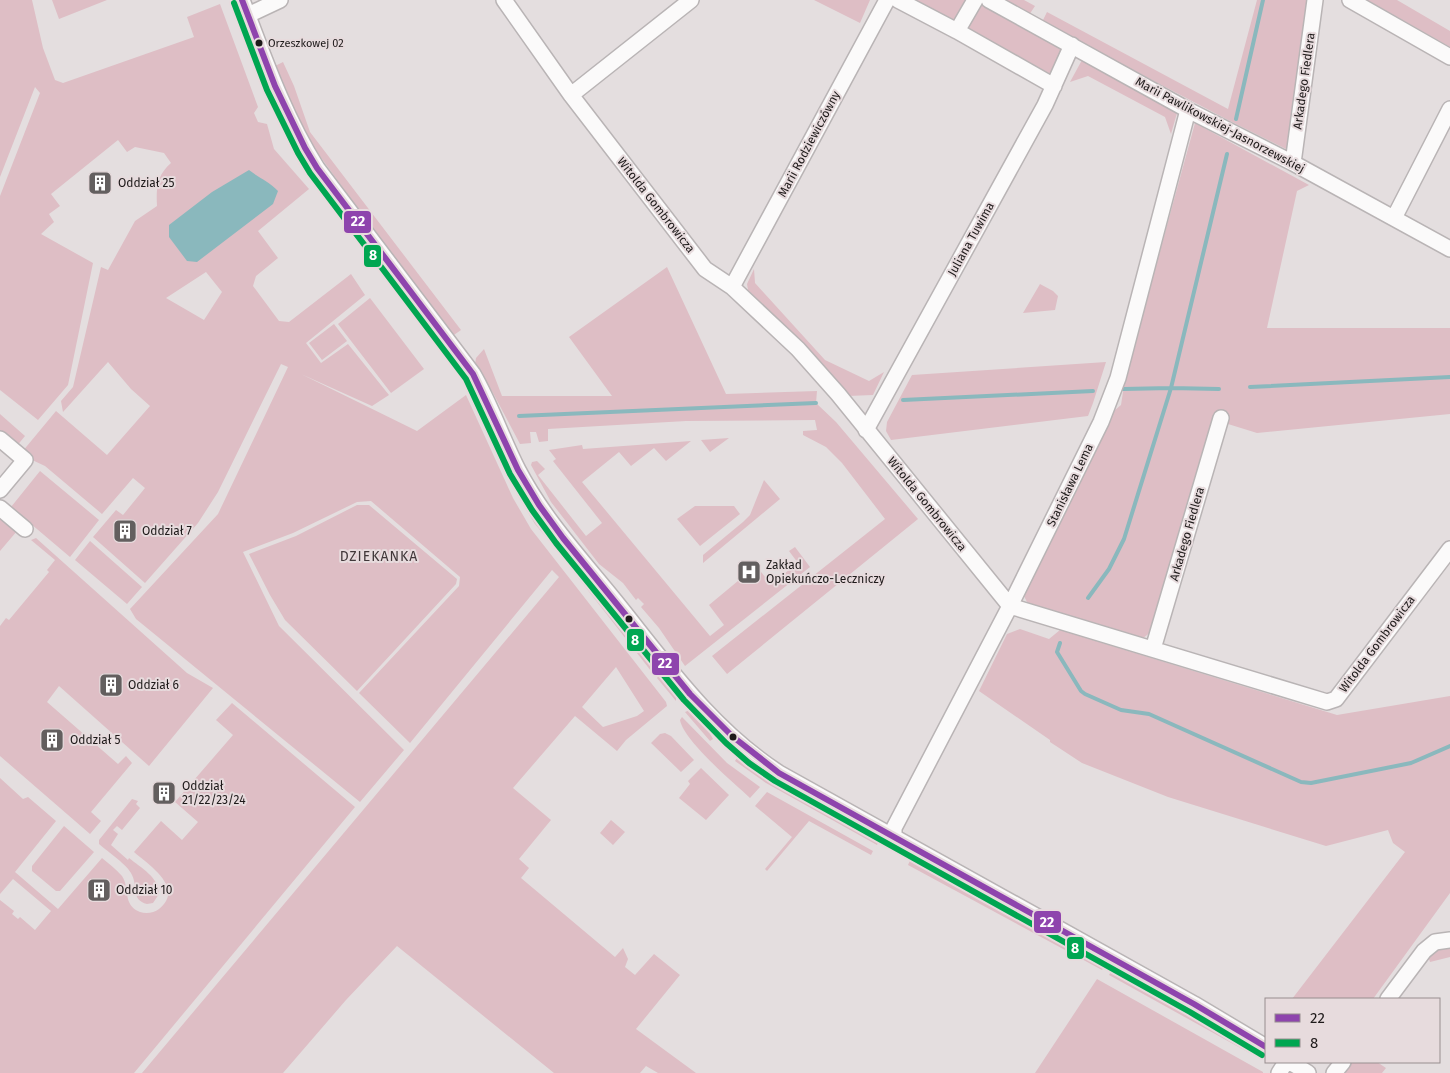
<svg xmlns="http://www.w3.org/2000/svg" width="1450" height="1073" viewBox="0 0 1450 1073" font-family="'Fira Sans',sans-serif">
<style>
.green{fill:#debec5;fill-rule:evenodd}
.water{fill:#8ab8bd}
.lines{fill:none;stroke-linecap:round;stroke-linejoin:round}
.stream{stroke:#8ab8bd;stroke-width:4}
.minor-casing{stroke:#b9b4b5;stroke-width:18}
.minor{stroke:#fbfafa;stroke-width:15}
.bus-1-casing{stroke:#e7dbdd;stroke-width:10}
.bus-2-casing{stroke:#e7dbdd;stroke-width:10}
.bus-1{stroke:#8e44ad;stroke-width:6}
.bus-2{stroke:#00a651;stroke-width:6}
.bus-dot{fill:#1e1a1a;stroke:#e7dbdd;stroke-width:2}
.labels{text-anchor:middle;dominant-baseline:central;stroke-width:4;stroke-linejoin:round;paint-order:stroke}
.bus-label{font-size:11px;fill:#1e1a1a;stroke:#e7dbdd;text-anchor:start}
.street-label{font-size:12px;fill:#1e1a1a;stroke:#e7dbdd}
.poi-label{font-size:12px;fill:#1e1a1a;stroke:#e7dbdd;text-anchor:start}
.neighbourhood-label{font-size:14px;letter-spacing:1px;fill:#413739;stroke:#e7dbdd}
.line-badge{stroke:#e7dbdd;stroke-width:2}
.badge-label{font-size:14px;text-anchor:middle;font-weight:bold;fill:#fff}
</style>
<rect width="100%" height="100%" fill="#e4dedf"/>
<path class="green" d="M0,0H32L43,48L55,80L63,83L194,37L187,17L220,4L258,107L254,113L258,122L267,124L274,149L309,189L258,231L278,258L256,276L253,286L279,321L289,322L351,274L365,295L306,343L321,363L348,344L389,395L372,406L301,374L417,431L466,395L513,498L531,529L666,702L667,706L626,740L617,751L575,716L513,788L551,820L519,859L529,868L521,878L615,957L623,948L628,959L625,967L635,975L654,954L680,975L636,1029L696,1073H658L646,1066L640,1073H554L397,946L346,1000L283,1073H142L559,577L552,570L410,743L359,693L459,586L460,577L371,501L357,502L293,533L243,552L279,626L404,750L360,802L136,619L130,609L218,514L288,367L281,364L218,492L198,523L145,583L93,537L116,510L123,515L145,488L133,478L102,514L45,466L28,458L22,452L56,411L107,455L150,406L131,389L108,362L63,412L61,401L73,387L101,267L108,270L135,221L157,206C156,188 157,175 171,163L164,153L135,147L127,152L118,140L51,194L60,206L49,214L54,222L41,234L93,263L68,385L38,420L0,390V196L40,93L35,87L0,177ZM206,272L222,292L204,320L166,298ZM616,667L644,711L637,716L603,727L582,707Z
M52,0H107L59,19Z
M814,0H870L860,23Z
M906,0H967L955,21Z
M981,0L1064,46L1050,73L1045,76L968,33L967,26Z
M1000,0H1024L1035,6L1029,15Z
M1257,0H1309L1288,150L1226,119L1042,22L1047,12L1228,109Z
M1367,0H1397L1450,31V47Z
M1082,60L1177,113L1171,134L1165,117L1088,76L1070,82Z
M283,62L294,86L310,132L461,330L451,337L301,130L275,66Z
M1195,123L1309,185L1297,191L1267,328H1450V414L1257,433L1228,424V418L1215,416L1152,631L1142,639L1029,606L1024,596L1109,419L1115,410L1121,405L1125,379Z
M667,267L726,394L817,391L816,403L836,422L918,519L727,674L712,656L885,519L842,463L826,447L803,435V431L817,430L815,420L686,421L548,429V441L539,442L536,432H530L531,443L520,444L493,393L475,364L476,358L484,349L502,396H612L569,337Z
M754,269L755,283L825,360L869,381L884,372L873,395L848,396L813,354L748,290L747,284Z
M1040,284L1053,291L1058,296L1055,310L1023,313Z
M370,298L424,369L391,393L338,324Z
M334,324L347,341L322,360L309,343Z
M1106,362L1093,403L1088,416L891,440L886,431L887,422L912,375Z
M0,414L25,436L16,447L0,433Z
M485,417L488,420L515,481L510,483Z
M729,438L710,452L701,440Z
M691,441L666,461L654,448L631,466L619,452L582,482L710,636L724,625L709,605L756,566L771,584L798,563L789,551L795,547L810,567L685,666L659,628L641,607L644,604L638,598L636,600L623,583L599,564L551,502L531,465L532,462L537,461L545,469L538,475L586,536L602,523L553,461L556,459L549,450L582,445L583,449Z
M40,471L99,520L70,557L11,507Z
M764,480L780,499L703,563V555L743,522L750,515Z
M520,490L540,520L566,553L567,557L564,559L535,524L516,493Z
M357,505H369L457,579L456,584L357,691L285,620L270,595L249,554L296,536Z
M695,506H734L740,514L700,546L677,519Z
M0,516L17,531L0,551Z
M36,538L187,673L213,688L149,766L59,686L47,702L118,764L126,756L132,763L91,812L101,821L90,834L0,756V626L6,618L9,620L49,572L47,570L55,560L31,540Z
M90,541L142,587L127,604L75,560Z
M574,563L652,662L655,667L651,671L569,566Z
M1020,629L1049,639L1060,630L1337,715L1450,696V893L1373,999H1292L1405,852L1393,843L1388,830L1326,846L1168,797L1082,763L1050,742V740L979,691L1007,634Z
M660,674L676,690V701L657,678Z
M232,703L355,807L134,1073H0V900L14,911L12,914L18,919L20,917L35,930L51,911L13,879L0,894V778L23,799L28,797L56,821L15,872L58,909L102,858C108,863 116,869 122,876C130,887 122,905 140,912C146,914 154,913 159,909C185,888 149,865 134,852L161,821L182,840L198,822L175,802L233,735L216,720Z
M690,710C701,714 707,728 713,739L710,741L685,712Z
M682,717L727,763L760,787L750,798C733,782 684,741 680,720Z
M665,733L671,736L694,760L681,772L651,743L660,734Z
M737,758L751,763L772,778L880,839L877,845L766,783L735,761Z
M701,768L729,795L706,820L679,798L690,784L688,781Z
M767,792L873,851L871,855L809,821L767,871L765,869L792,837L755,806Z
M132,799L138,801L136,804L140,808L122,830L117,826L113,830L118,834L111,845L128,860L129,858C141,868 159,877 159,894L153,903L147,904C131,900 138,887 132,875C128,865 108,852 99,844V840Z
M611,820L625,832L613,845L600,833Z
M64,826L94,852L60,891H56L32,871V866Z
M912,856L1107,963L1102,970L908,865Z
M1450,946V957L1430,962L1428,956L1433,950Z
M1113,968L1221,1027L1256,1049L1253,1055L1109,975Z
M1097,979L1263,1072V1073H1035Z
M1352,1062H1377L1386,1068L1382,1073H1346V1070Z"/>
<path class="water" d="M249,170C259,178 269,181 278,191L273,204L197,262L187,261L169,237V225L212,192Z"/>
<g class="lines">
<path class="stream" d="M1236,119L1263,0
M1250,387L1450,377
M1123,389L1171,388L1219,389
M903,400L1093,391
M519,416L816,403
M1088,598L1109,569L1124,539L1171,388L1227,154
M1060,643L1057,652L1081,691L1085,694L1121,710L1149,714L1301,782L1311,783L1411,763L1450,746"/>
<g class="minor-casing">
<path id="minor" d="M242,0C264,58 284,116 317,168L473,374C491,405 502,439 518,470C543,518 581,559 615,601C665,663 711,729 779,773L1194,1004L1266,1047
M504,0L571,95L705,269L732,287L798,349L838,394L1010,606L1327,702L1336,699L1450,549
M898,0L957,31L1054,86
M989,0L1188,110L1293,163L1450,249
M1350,0L1450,57
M248,15L280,0
M957,31L975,0
M571,95L691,0
M1293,163L1315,0
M1394,218L1450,109
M732,287L887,0
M866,430L1045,105L1072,45
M0,439L25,460L0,490
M0,508L25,529
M1153,649L1221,418
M894,837V828L1010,606L1101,422L1118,378L1188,110
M1388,999L1424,951L1435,942L1450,940
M1290,1062L1308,1073
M1279,1073L1286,1062
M1334,1073L1343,1062"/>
</g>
<use href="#minor" class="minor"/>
<g class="bus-1-casing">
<path id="bus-1" d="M242,0L275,86L305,148L317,168L473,374L518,470L539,505L563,538L690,694L732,736L779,773L1194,1004L1266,1047"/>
</g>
<g class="bus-2-casing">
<path id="bus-2" d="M234,3L267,90L298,153L310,173L466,379L510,474L532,510L556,543L684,700L726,743L749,763L775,781L1190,1012L1262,1055"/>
</g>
<use href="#bus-1" class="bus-1"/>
<use href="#bus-2" class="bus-2"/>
</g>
<defs>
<g id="building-square" transform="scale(1.25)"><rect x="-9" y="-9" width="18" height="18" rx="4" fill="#635f5f" stroke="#e7dbdd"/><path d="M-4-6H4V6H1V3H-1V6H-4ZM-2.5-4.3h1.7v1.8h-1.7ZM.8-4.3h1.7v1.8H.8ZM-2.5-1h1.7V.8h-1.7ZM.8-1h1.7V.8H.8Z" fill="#fff"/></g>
<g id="hospital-square" transform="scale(1.25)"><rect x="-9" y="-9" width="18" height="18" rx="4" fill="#635f5f" stroke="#e7dbdd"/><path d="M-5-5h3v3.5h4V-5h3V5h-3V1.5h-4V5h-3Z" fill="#fff"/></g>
</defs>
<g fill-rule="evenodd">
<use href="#building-square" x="100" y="183"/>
<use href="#building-square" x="125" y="531"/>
<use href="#hospital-square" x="749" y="572"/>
<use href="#building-square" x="111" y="685"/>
<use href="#building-square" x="52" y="740"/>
<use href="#building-square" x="164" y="793"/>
<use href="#building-square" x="99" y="890"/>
</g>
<g class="bus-dot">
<circle cx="259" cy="43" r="4.5"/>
<circle cx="629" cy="619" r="4.5"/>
<circle cx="733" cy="737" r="4.5"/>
</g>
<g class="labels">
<g class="bus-label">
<text x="268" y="43">Orzeszkowej 02</text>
</g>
<g class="street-label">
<text transform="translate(1304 81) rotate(-82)">Arkadego Fiedlera</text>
<text transform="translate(1220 125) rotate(28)">Marii Pawlikowskiej-Jasnorzewskiej</text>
<text transform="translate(809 144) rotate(-62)">Marii Rodziewiczówny</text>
<text transform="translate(656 205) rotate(52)">Witolda Gombrowicza</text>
<text transform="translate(971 239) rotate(-61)">Juliana Tuwima</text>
<text transform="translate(1070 485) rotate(-64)">Stanisława Lema</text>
<text transform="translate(927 504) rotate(51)">Witolda Gombrowicza</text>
<text transform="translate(1187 534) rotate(-74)">Arkadego Fiedlera</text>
<text transform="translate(1377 644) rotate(-53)">Witolda Gombrowicza</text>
</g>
<g class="poi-label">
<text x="118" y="183">Oddział 25</text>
<text x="142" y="531">Oddział 7</text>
<text x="766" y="565">Zakład<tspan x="766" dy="14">Opiekuńczo-Leczniczy</tspan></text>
<text x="128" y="685">Oddział 6</text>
<text x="70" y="740">Oddział 5</text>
<text x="182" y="786">Oddział<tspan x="182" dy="14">21/22/23/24</tspan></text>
<text x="116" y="890">Oddział 10</text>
</g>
<g class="neighbourhood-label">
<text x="379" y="556">DZIEKANKA</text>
</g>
</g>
<g class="line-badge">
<rect x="343" y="210" width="29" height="24" rx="5" fill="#8e44ad"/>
<rect x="363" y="244" width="19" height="24" rx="5" fill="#00a651"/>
<rect x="626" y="628" width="19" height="24" rx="5" fill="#00a651"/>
<rect x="651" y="652" width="29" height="24" rx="5" fill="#8e44ad"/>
<rect x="1033" y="910" width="29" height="24" rx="5" fill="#8e44ad"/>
<rect x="1066" y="936" width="19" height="24" rx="5" fill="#00a651"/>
</g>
<g class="badge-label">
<text x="358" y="226">22</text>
<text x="373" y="260">8</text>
<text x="635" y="645">8</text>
<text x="665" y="668">22</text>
<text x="1047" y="927">22</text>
<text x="1075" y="953">8</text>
</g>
<rect x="1265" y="998" width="175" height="65" fill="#e7dbdd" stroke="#978e8f"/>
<rect x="1275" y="1014" width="25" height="8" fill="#8e44ad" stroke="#978e8f"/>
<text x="1310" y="1023" font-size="15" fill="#1e1a1a">22</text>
<rect x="1275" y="1039" width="25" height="8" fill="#00a651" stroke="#978e8f"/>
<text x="1310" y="1048" font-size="15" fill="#1e1a1a">8</text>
</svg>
